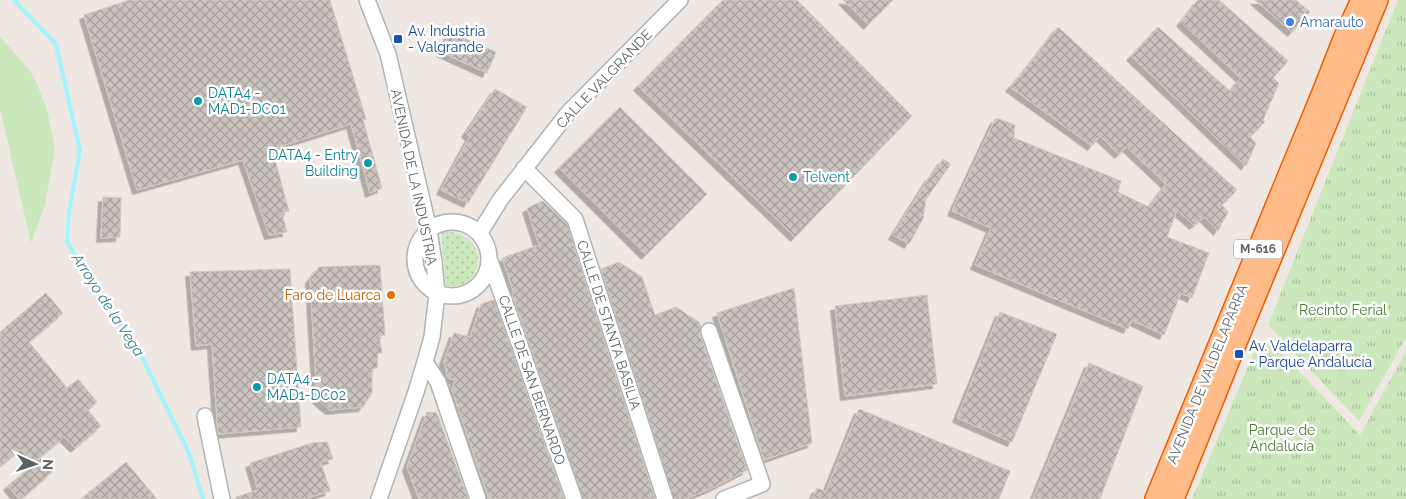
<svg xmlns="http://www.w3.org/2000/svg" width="1406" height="499" viewBox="0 0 1406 499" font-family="Raleway,sans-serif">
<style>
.grass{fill:#cbe8bd}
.park{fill:url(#park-tufts)}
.garden{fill:url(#garden-dots)}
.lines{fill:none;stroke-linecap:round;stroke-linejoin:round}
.stream{stroke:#a2f4ff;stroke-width:4}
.building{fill:url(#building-cross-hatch);stroke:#d4c8c0;filter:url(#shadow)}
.minor-casing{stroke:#aeb4b6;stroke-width:18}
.highway-casing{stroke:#f15a00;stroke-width:24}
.minor{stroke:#fff;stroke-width:15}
.highway{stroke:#ffbc89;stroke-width:21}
.shop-dot{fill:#3f7fe0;stroke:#fff;stroke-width:2}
.transit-dot{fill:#1a4fb4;stroke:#fff;stroke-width:2}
.culture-dot{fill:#0f9aa8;stroke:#fff;stroke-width:2}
.food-dot{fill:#e8710a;stroke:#fff;stroke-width:2}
.labels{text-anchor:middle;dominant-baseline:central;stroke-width:5;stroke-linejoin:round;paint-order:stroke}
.shield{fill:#fff;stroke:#8c9192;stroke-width:1}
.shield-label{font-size:12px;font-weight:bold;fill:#5b6264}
.shop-label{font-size:14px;fill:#366cbe;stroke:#fff;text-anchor:start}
.transit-label{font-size:14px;fill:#164399;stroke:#fff;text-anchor:start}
.street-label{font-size:14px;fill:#5b6264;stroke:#fff}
.culture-label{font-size:14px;fill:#0d838f;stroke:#fff;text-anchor:start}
.food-label{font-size:14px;fill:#c56008;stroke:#fff;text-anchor:end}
.park-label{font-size:14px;fill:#44812e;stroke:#fff}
.water-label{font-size:15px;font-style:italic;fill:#2f8093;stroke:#fff}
</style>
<defs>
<pattern id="park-tufts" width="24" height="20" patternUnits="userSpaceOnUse" patternTransform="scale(1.25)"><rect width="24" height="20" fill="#cbe8bd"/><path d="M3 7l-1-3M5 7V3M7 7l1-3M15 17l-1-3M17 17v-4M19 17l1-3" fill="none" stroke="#a8bf9d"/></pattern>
<pattern id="garden-dots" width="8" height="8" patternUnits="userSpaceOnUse" patternTransform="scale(1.25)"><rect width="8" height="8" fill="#cbe8bd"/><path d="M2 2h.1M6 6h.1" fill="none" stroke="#a8bf9d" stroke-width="1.8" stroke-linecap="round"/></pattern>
<pattern id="building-cross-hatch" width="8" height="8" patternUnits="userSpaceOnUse" patternTransform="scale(1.25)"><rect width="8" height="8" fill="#cac3bf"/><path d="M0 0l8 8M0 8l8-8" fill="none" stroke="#a7a29f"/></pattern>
<filter id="shadow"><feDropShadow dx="-4.5" dy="4.5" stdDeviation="0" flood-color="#0004"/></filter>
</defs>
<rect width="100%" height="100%" fill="#efe8e2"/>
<path class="grass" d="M0,36L30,71L36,81L47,110L55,149L45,205L31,243L0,109Z"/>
<path class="park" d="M1398,0H1406V337L1359,421L1268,325Z
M1272,343L1360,435L1406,351V499H1192L1255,350Z"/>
<path class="garden" d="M441,231C450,231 460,233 468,239C485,251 479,282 458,286C454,287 449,286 446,286Z"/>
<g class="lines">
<path class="stream" d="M14,0L56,44L80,151L69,212L67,241L96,292L137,347L189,453L203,499"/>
</g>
<path class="building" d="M129,0H330L366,119L363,120L382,188L370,193L351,124L272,149L289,211L282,213L287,232L269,235L243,160L137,190L84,15Z
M723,0H797L912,116L795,237L638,86Z
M843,0H893L868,25Z
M1198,0H1219L1288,61L1273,78L1279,83L1263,120L1265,122L1250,137L1256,143L1246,166L1131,56L1158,27L1230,91L1241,78L1181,22Z
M1255,0H1296L1310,12L1292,32Z
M1058,27L1237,190L1222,205L1228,212L1218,231L1204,217L1194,225L1177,210L1167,237L1209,253L1192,298L1181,293L1164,335L1132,320L1128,329L975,265L991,228L952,211L995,119H999L1015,125L1014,138L1121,181L1118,192L1149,207L1166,184L1127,147L1119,154L1100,136L1092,146L1010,87L1025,70Z
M450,32L496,52L487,73L441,52Z
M495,89L527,107L468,203L441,190L470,136L466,133Z
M620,107L707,194L646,255L559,168Z
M943,159L951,164L926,199L923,219L909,244L893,235L930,176V178Z
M103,197L121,198L120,237L101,238Z
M543,201L567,224L655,499H583L512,294L514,293L502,258L539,245L527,208Z
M619,262L642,277L655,315L676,307L699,322L701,327L700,334L747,470L712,488L685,499H674L601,269Z
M380,265L385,335L379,336L382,353H378L377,368L372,369V393L363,407L330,410L317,399L310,279L319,267Z
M290,269L301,427L218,434L212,344L196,346L190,272Z
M794,288L812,443L764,460L717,313Z
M46,293L63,313L29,342L67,388L78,379L97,402L88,410L101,426L75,448L64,437L33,463L21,449L0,466V332Z
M927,295L937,384L845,396L835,306Z
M494,300L564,499H489L452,390L455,380L448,378L444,361L454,333L470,337L481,304Z
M1000,312L1057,334L1012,442L957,418Z
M1089,363L1143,386L1100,499H1033Z
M859,409L1010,471L999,499H812L817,488L826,491Z
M427,412L437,413L468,499H419L407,467Z
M327,442L333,459L321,462L330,491L304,499H236V497L258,490L250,463L312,443Z
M41,458L52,472L21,499H19L8,486Z
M126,462L157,499H81Z"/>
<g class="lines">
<g class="minor-casing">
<path id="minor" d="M367,0L388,54L429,230L434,262L437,294L432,337L425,362L416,392L379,499
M524,168L575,219L665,499
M415 259a37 37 0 1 1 74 0a37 37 0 1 1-74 0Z
M479,234L500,200L568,113L680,0
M490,261L574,499
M709,331L762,484L724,499
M425,362L438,382L478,499
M205,416L222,499"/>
</g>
<g class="highway-casing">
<path id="highway" d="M1156,499L1324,90L1344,39L1362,0
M1173,499L1236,342L1377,0"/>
</g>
<use href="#minor" class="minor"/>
<use href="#highway" class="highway"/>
</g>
<circle class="shop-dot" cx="1290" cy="22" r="5"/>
<g class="transit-dot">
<rect x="393" y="34" width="10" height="10" rx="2.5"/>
<rect x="1234" y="349" width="10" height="10" rx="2.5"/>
</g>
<g class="culture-dot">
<circle cx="198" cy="101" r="5"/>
<circle cx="368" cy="163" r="5"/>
<circle cx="793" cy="177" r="5"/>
<circle cx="257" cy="387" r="5"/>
</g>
<circle class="food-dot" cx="391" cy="295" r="5"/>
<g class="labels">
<rect class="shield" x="1234" y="239.5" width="48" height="19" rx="4"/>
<g class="shield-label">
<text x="1258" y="249">M-616</text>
</g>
<g class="shop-label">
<text x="1300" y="22">Amarauto</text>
</g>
<g class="transit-label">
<text x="408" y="31">Av. Industria<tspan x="408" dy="16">- Valgrande</tspan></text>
<text x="1249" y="346">Av. Valdelaparra<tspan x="1249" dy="16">- Parque Andalucía</tspan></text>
</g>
<g class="street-label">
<text transform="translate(604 79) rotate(-46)">CALLE VALGRANDE</text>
<text transform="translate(414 177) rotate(78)">AVENIDA DE LA INDUSTRIA</text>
<text transform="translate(609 325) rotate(72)">CALLE DE STANTA BASILIA</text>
<text transform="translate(1207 374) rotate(-68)">AVENIDA DE VALDELAPARRA</text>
<text transform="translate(532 380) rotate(71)">CALLE DE SAN BERNARDO</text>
</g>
<g class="culture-label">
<text x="208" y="93">DATA4 -<tspan x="208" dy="16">MAD1-DC01</tspan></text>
<text x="358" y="155" text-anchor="end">DATA4 - Entry<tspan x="358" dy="16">Building</tspan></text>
<text x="803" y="177">Telvent</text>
<text x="267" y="379">DATA4 -<tspan x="267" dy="16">MAD1-DC02</tspan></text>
</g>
<g class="food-label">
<text x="381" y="295">Faro de Luarca</text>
</g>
<g class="park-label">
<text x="1343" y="310">Recinto Ferial</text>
<text x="1282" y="430">Parque de<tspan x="1282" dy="16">Andalucía</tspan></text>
</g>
<g class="water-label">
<text transform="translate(108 305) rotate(57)">Arroyo de la Vega</text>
</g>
</g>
<g transform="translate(35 464) rotate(93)" stroke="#ffffff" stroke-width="4" paint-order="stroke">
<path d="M0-4L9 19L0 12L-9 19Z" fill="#5b6264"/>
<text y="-8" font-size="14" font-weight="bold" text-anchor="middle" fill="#5b6264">N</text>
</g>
</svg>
